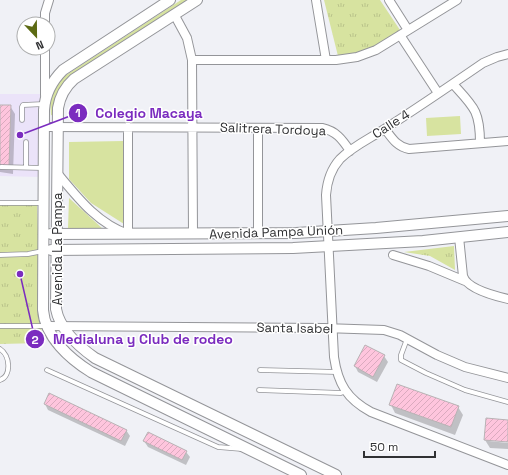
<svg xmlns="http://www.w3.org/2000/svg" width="508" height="475" viewBox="0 0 508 475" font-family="'Space Grotesk',sans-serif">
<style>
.education{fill:#ebe3f9}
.grass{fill:#d7e3a0}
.park{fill:url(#park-tufts)}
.shadow{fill:#0003}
.building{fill:url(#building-hatch);stroke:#b8b3b5}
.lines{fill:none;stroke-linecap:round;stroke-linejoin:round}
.service-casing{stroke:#949599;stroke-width:5.5}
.minor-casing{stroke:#949599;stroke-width:10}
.tertiary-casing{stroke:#949599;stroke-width:12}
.service{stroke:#fff;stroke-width:4}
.minor{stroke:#fff;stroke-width:8}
.tertiary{stroke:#fff;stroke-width:10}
.labels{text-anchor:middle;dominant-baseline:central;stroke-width:3;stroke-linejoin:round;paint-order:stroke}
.street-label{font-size:13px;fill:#303133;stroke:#fff}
.leader{fill:none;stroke:#7b2cbf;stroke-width:1.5}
.callout-dot{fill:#7b2cbf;stroke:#fff;stroke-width:1.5}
.mark-label{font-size:12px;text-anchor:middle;font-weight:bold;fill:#fff}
.callout-label{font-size:14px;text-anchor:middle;font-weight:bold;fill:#7b2cbf;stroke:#fff;stroke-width:3;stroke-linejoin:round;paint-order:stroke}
</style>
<defs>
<pattern id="park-tufts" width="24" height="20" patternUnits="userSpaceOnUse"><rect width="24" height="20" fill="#d7e3a0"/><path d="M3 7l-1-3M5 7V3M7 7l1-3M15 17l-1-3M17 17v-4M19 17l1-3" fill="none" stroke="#b9c38a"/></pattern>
<pattern id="building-hatch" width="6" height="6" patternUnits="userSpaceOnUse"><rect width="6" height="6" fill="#fec5dd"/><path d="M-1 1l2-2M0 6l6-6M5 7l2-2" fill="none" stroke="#daaabe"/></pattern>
</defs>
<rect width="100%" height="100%" fill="#f0f1f6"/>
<path class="education" d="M0,94H41L40,177L0,176Z"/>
<path class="grass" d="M181,0H190L66,79L55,101V116L51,115L50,99L60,79Z
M460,116L461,134L427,136L426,118Z
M123,141L124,224L91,203L69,179V142Z
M69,198L103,229L68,228Z"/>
<path class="park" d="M324,0H380L400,30L384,43L353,56H338Z
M0,203L37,204L42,343L0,344Z
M454,246L455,270L430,256L404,252Z"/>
<path class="shadow" d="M0,106H10L15,114L13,174L0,172Z
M384,356L388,362L377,382L358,372L355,366Z
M45,404L126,430L130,436L125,446L48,410Z
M391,405L458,407L463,415L455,435L395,413Z
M508,421V441L489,439V441L508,443V449L490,448L485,440Z
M144,441L186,452L190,457L186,465L148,447Z"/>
<path class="building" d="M0,105H11L9,166H0Z
M365,345L385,355L373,377L354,366Z
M397,384L459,406L451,427L389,405Z
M49,393L127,430L121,441L44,404Z
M486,418L508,420V442L484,440Z
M148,432L187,451L182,460L143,441Z"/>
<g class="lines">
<g class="service-casing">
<path id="service" d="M22,120V107L23,105L44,104
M26,142V167
M1,167L43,168
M0,203H43
M0,255L28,254L43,251
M0,326H46
M407,339L401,355V360L426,373L465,390L508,402
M0,349C10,355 12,376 0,380
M47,370L218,447L242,449
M260,370L337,372
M259,390L341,393L346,391"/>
</g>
<g class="minor-casing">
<path id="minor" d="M316,0L326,60
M389,0L408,30
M174,14L187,38L192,60L193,234
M45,24V13L49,0
M400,35L438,93
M45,48V95
M508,54L497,57L483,63C451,85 419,107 386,128C371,138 353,146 340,159C331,169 327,181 326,195L334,357C338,384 347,399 371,412L508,465
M192,60H336L357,57L376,50L457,0
M453,84C474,107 480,111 480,143
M44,127L322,128C336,131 342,139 350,151
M258,128V234
M385,129C392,138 397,147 409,149L508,141
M58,174C78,198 97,223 128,234V127
M459,237L463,276C467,289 495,296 508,299
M393,255L429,266L465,281
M47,326L324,328L384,330L400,335L437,355L465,367L508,378"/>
</g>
<g class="tertiary-casing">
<path id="tertiary" d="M170,0L63,70C52,81 45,94 44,110L43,310C45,337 70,359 91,372L301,475
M197,0L74,79C65,87 60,96 58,108L56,309C60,330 78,346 95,358L336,475
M51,234L296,233L376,228L508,216
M51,250L293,248L423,241L508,232"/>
</g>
<use href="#service" class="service"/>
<use href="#minor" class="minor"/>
<use href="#tertiary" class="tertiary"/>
</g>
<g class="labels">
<g class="street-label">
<text transform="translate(391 124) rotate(-33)">Calle 4</text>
<text transform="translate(273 129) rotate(2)">Salitrera Tordoya</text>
<text transform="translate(276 232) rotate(-2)">Avenida Pampa Unión</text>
<text transform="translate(57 249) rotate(-90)">Avenida La Pampa</text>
<text transform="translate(295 328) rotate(1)">Santa Isabel</text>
</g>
</g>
<path class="leader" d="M20 135L78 113M20 274L35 339"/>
<g class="callout-dot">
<circle cx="20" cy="135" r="4"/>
<circle cx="20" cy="274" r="4"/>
<circle cx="78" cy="113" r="10"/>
<circle cx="35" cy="339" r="10"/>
</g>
<g class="mark-label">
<text x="78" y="117">1</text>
<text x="35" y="344">2</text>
</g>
<g class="callout-label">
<text x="149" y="118">Colegio Macaya</text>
<text x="143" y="344">Medialuna y Club de rodeo</text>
</g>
<g transform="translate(36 36) rotate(158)"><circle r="19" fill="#ffffff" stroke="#acadad"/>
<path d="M0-3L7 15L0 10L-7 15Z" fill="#5c6a13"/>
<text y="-6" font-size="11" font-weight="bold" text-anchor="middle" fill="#303133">N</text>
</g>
<path d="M364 451v6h71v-6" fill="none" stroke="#303133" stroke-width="2"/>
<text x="370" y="451" font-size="12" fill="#303133" stroke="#ffffff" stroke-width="3" paint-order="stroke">50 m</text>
</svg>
